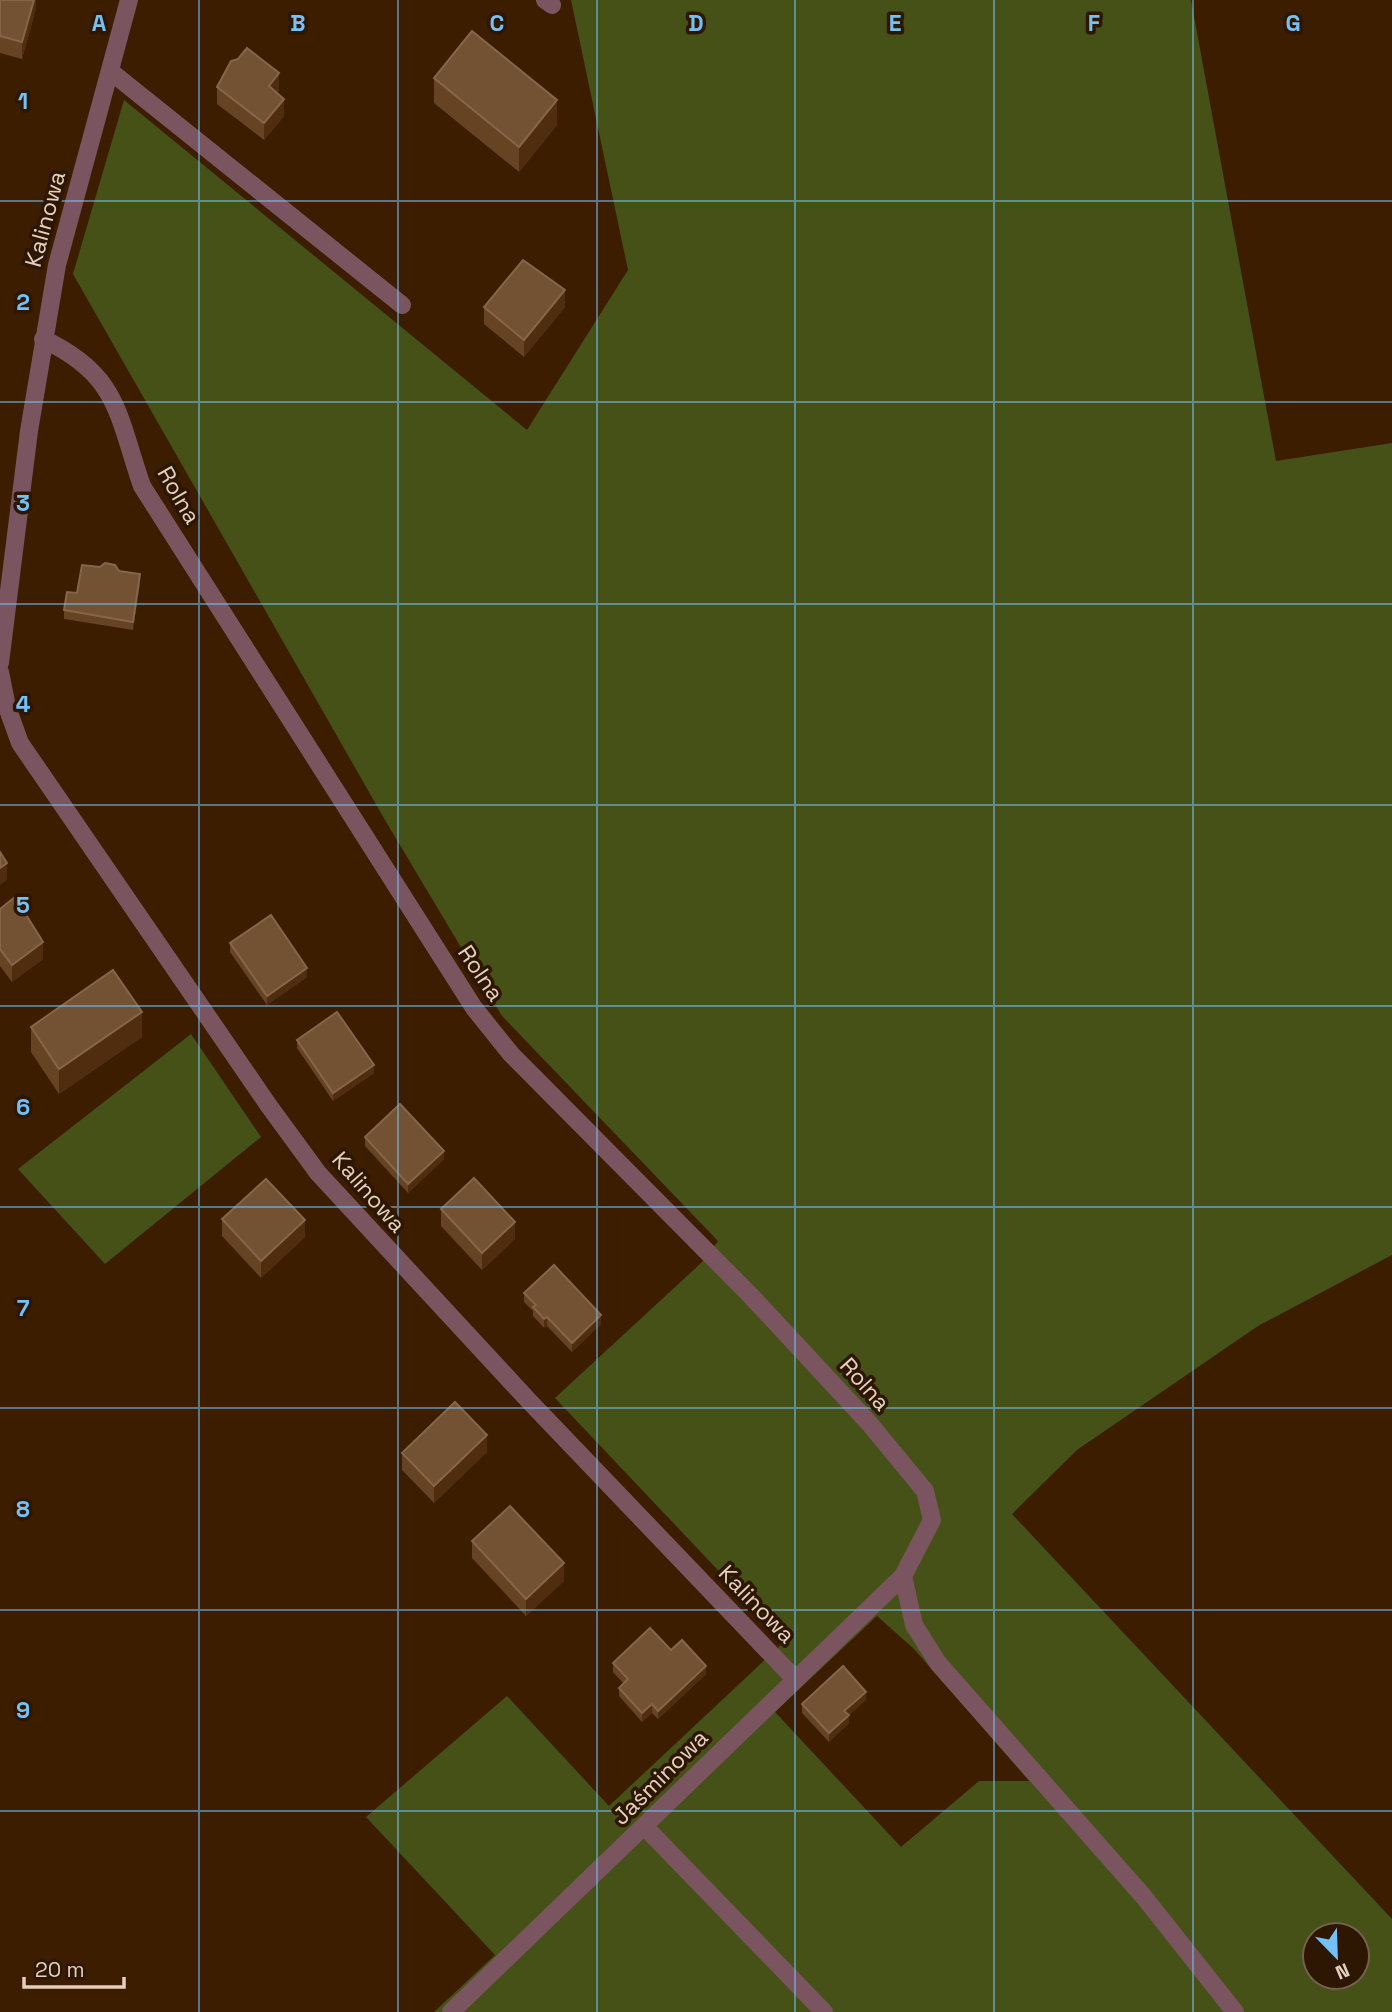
<svg xmlns="http://www.w3.org/2000/svg" width="1392" height="2012" viewBox="0 0 1392 2012" font-family="'Space Grotesk',sans-serif">
<style>
.green{fill:#455116;fill-rule:evenodd}
.lines{fill:none;stroke-linecap:round;stroke-linejoin:round}
.minor{stroke:#7a5560;stroke-width:18}
.wall{fill:#664323}
.shaded-wall{fill:#4f2d0e}
.building{fill:#735234;stroke:#85664a;stroke-width:2}
.grid{fill:none;stroke:#73c1f6;stroke-width:2;stroke-opacity:0.55}
.labels{text-anchor:middle;dominant-baseline:central;stroke-width:7;stroke-linejoin:round;paint-order:stroke}
.street-label{font-size:23px;fill:#e4d0c0;stroke:#2d1602}
.grid-label{font-size:23px;text-anchor:middle;font-weight:bold;fill:#73c1f6;stroke:#2d1602;stroke-width:7;stroke-linejoin:round;paint-order:stroke}
</style>
<rect width="100%" height="100%" fill="#3c1d00"/>
<path class="green" d="M571,0H1191L1276,461L1392,443V1255L1258,1326L1077,1450L1012,1514L1392,1919V2012H434L495,1955L366,1817L507,1696L609,1806L785,1641L555,1398L701,1263L718,1241L502,1016L385,820L73,274L124,100L527,430L628,270ZM877,1616L914,1649L1029,1781H979L901,1847L775,1712ZM1315,1935H1357V1977H1315Z
M191,1034L261,1137L105,1264L18,1169Z"/>
<g class="lines">
<path class="minor" d="M545,0L552,5
M110,71L402,305
M43,339C119,375 117,414 142,486L474,1008L511,1054L751,1296L869,1423L925,1491L932,1520L903,1576L451,2012
M0,663L29,431L57,265L129,0
M0,672L7,707L20,743L269,1106L318,1173L529,1401L794,1678
M903,1576L914,1625L938,1663L1144,1897L1235,2012
M645,1827L824,2012"/>
</g>
<path class="wall" d="M0,0H36V8L22,59L0,53Z
M434,78L557,125L519,172L434,103Z
M217,87L279,90L277,93L284,116L264,140L217,104Z
M484,307H565L524,357L484,324Z
M100,567L119,571L140,583L133,630L64,619V610Z
M0,909L43,959L12,982L0,966Z
M230,943L307,977L267,1005L230,952Z
M31,1027L142,1037L59,1094L31,1052Z
M297,1040L374,1073L333,1101L297,1048Z
M365,1137L444,1159L408,1193L365,1146Z
M441,1209L515,1239L482,1270L441,1226Z
M222,1219L305,1237L261,1278L222,1236Z
M524,1293L601,1324L572,1352L547,1326L544,1328L533,1316V1311L524,1302Z
M487,1452L434,1503L402,1470V1453Z
M472,1541L564,1581L526,1616L472,1558Z
M671,1650L706,1674L658,1719L652,1713L642,1722L619,1696V1688L623,1683L613,1672V1663Z
M866,1700L849,1715V1723L829,1742L802,1713V1704Z"/>
<path class="shaded-wall" d="M34,0H36V8L22,59V42Z
M279,73V90L269,103V86Z
M284,99V116L264,140V123Z
M557,100V125L519,172V147Z
M565,290V307L524,357V340Z
M140,574V583L133,630V622Z
M7,863V880L0,885V868Z
M43,942V959L12,982V965Z
M307,968V977L267,1005V996Z
M142,1012V1037L59,1094V1069Z
M374,1065V1073L333,1101V1093Z
M444,1151V1159L408,1193V1184Z
M305,1220V1237L261,1278V1261Z
M515,1222V1239L482,1270V1253Z
M601,1315V1324L572,1352V1343Z
M547,1317V1326L544,1328V1319Z
M487,1435V1452L434,1503V1486Z
M564,1563V1581L526,1616V1599Z
M706,1666V1674L658,1719V1711Z
M866,1692V1700L849,1715V1723L829,1742V1733L844,1711Z
M652,1704V1713L642,1722V1713Z"/>
<path class="building" d="M0,0H34L22,42L0,36Z
M472,31L557,100L519,147L434,78Z
M247,48L279,73L269,86L284,99L264,123L217,87L231,61L238,59Z
M523,260L565,290L524,340L484,307Z
M105,563L115,565L119,571L140,574L133,622L64,610L67,592L77,593L82,565L100,567Z
M0,852L7,863L0,868Z
M15,897L43,942L12,965L0,949V909Z
M271,915L307,968L267,996L230,943Z
M113,970L142,1012L59,1069L31,1027Z
M337,1012L374,1065L333,1093L297,1040Z
M400,1104L444,1151L408,1184L365,1137Z
M474,1178L515,1222L482,1253L441,1209Z
M266,1179L305,1220L261,1261L222,1219Z
M554,1265L601,1315L572,1343L547,1317L544,1319L533,1307L536,1305L524,1293Z
M455,1402L487,1435L434,1486L402,1453Z
M510,1506L564,1563L526,1599L472,1541Z
M650,1628L671,1650L682,1640L706,1666L658,1711L652,1704L642,1713L619,1688L628,1679L613,1663Z
M843,1666L866,1692L844,1711L849,1715L829,1733L802,1704Z"/>
<path class="grid" d="M199,0V2012M398,0V2012M597,0V2012M795,0V2012M994,0V2012M1193,0V2012M0,201H1392M0,402H1392M0,604H1392M0,805H1392M0,1006H1392M0,1207H1392M0,1408H1392M0,1610H1392M0,1811H1392"/>
<g class="labels">
<g class="street-label">
<text transform="translate(45 219) rotate(-75)">Kalinowa</text>
<text transform="translate(179 495) rotate(60)">Rolna</text>
<text transform="translate(481 973) rotate(56)">Rolna</text>
<text transform="translate(369 1192) rotate(49)">Kalinowa</text>
<text transform="translate(865 1384) rotate(48)">Rolna</text>
<text transform="translate(757 1604) rotate(46)">Kalinowa</text>
<text transform="translate(660 1777) rotate(-45)">Jaśminowa</text>
</g>
</g>
<g class="grid-label">
<text x="99" y="31">A</text>
<text x="298" y="31">B</text>
<text x="497" y="31">C</text>
<text x="696" y="31">D</text>
<text x="895" y="31">E</text>
<text x="1094" y="31">F</text>
<text x="1293" y="31">G</text>
<text x="23" y="109">1</text>
<text x="23" y="310">2</text>
<text x="23" y="511">3</text>
<text x="23" y="712">4</text>
<text x="23" y="913">5</text>
<text x="23" y="1115">6</text>
<text x="23" y="1316">7</text>
<text x="23" y="1517">8</text>
<text x="23" y="1718">9</text>
</g>
<g transform="translate(1336 1956) rotate(157)"><circle r="33" fill="#2d1602" stroke="#76604e" stroke-width="2"/>
<path d="M0-5L12 26L0 18L-12 26Z" fill="#73c1f6"/>
<text y="-10" font-size="19" font-weight="bold" text-anchor="middle" fill="#e4d0c0">N</text>
</g>
<path d="M24 1977v10h100v-10" fill="none" stroke="#e4d0c0" stroke-width="3.5"/>
<text x="35" y="1977" font-size="21" fill="#e4d0c0" stroke="#2d1602" stroke-width="5" paint-order="stroke">20 m</text>
</svg>
